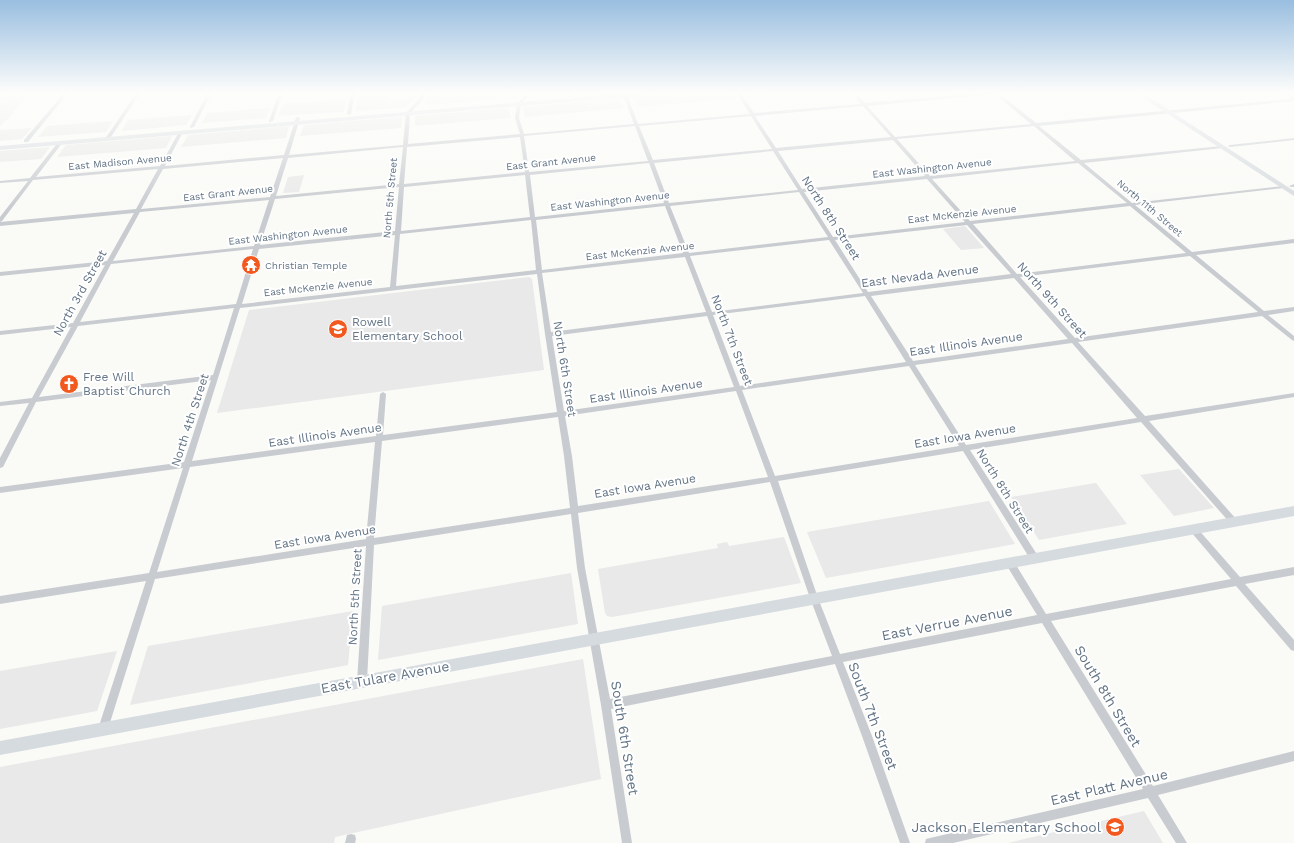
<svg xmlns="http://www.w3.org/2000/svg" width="1294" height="843" viewBox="0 0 1294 843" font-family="'Work Sans',sans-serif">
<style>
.built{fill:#e8e9e8}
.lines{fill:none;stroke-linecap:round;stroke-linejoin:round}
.street{fill:#c8ccd0;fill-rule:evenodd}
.secondary{fill:#d6dbdf;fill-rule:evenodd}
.labels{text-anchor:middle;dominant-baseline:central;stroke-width:4;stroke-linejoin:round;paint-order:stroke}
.far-street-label{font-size:10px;fill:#627485;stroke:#fff}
.far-poi-label{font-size:10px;fill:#627485;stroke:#fff;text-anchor:start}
.street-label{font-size:12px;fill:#627485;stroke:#fff}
.poi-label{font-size:12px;fill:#627485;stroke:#fff;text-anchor:start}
.near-street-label{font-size:14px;fill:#627485;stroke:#fff}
.near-poi-label{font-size:14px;fill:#627485;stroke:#fff;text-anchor:end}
</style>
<rect width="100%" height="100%" fill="#fafaf7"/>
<path class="built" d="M8,92H31L12,113H13V114L0,126V100Z
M430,92H524L517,97L428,105L425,103L428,99Z
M693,92H731L736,98L637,107L635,97Z
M745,92H808L749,97Z
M389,94V99L417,97L405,107L359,111L355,110L359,97Z
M619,98L624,108L525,117L523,107Z
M346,99L344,111L341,112L278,116L283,104Z
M270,108L266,118L202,123L207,113Z
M508,108L511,118L415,126V116Z
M192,115L186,125L121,131L128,120Z
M402,117L401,128L300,136L304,125Z
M113,121L106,132L38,137L47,126Z
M289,126L286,138L181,147L188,135Z
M32,128L22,139L0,141V130Z
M172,136L166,148L57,157L66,145Z
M50,147L41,159L0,162V151Z
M304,175L299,192L283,193L288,177Z
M965,226L984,248L961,250L943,229Z
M529,277L532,279L544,370L217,413L249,310Z
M1179,469L1214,508L1174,516L1140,475Z
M1096,483L1127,524L1039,540L1011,497Z
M989,501L1015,544L826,578L807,532Z
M784,537L801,583L612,617L607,616L605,613L598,569L718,548L717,544L727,542L729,546Z
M571,573L578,624L378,660L382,606Z
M353,611L348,665L130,705L148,646Z
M117,651L97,711L0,729V671Z
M583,659L601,779L335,837L334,843H0V767Z
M1144,811L1163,843H1008Z"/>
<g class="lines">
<path class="street" d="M65,92H69L28,142H24V140Z
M137,92H141L109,140H105V139Z
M208,92H212L194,127L190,128V127Z
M279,92H283L273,121L269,122V121Z
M351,92H355L351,114L349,115L347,114Z
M423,92H427L421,102L410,113L408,144L520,134L515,118L517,104L528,92H532L521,104L519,118L524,134L634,124L622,92H626L638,124L750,114L736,92H740L754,113L861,104L851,92H855L865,103L993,92H1008L1000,94L1036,123L1291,99L1279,92H1284L1294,97V101L1039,126L1081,160L1222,146L1224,147L1222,148L1084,163L1132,203L1283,186L1285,187L1283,188L1135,205L1192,252L1294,239V243L1196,255L1264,311L1294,307V311L1268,315L1294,336V341L1292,340L1262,316L1078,342L1145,416L1294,393V397L1149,421L1237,520L1238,522L1237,524L1234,525L1231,524L1141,422L970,450L1038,556L1039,559L1038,562L1035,563L1032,562L963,451L778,481L818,598L840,654L1037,615L1007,566L1006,563L1007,560L1010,559L1013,560L1046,614L1231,579L1191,532L1190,530L1191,528L1194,527L1197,528L1240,577L1294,567V575L1245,584L1294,640V651L1291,650L1236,586L1051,621L1153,786L1294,751V761L1158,795L1187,843H1176L1148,798L953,843H925L926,839L930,838L1143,789L1042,623L843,662L872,736L910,843H900L862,736L835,664L611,709L632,843H622L601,705L577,568L571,514L374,545L367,681L365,684L362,686L359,684L357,681L366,546L155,579L108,729L106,732L103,734L100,732L98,729L146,581L0,604V596L149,573L183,468L0,493V487L184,462L211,380L36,402L3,467L0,468V458L29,403L0,406V402L32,398L71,327L0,335V331L73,323L105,265L0,276V272L107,261L134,213L0,226V222L136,209L158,169L33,180L2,221L0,222V217L28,181L0,183V181L30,178L59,141H61L63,142L36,177L160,166L179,132L181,131L183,132L165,166L284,155L296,118L298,117L300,118L289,155L403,145L406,113L418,100ZM995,94L1031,124L895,137L867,106ZM863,106L891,137L776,148L755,116ZM751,116L772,149L653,160L639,126ZM635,126L648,161L529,172L524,136ZM1034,126L1075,161L930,176L897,139ZM520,137L525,172L404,184L407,147ZM893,140L925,176L802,189L778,151ZM403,147L399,184L276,196L288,158ZM773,151L798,190L669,203L654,163ZM283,158L270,197L141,209L163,169ZM649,163L664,203L535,217L530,175ZM1078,163L1127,203L970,221L932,179ZM525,175L530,217L401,231L404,187ZM927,179L965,222L833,237L804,192ZM399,187L395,231L260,245L275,199ZM799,192L828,237L689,253L670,206ZM269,200L254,246L113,261L140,212ZM665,206L683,253L542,270L536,220ZM1130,206L1186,253L1017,274L973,224ZM531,220L536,270L396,286L400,234ZM967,225L1011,274L868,292L835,240ZM395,235L390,287L242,304L259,249ZM829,240L863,293L712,312L690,256ZM253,249L236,304L80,322L111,264ZM1190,256L1258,312L1075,338L1020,277ZM685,257L706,312L551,332L542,273ZM537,274L545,334L557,412L383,435L386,394L383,392L380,394L376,436L192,461L240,308ZM1014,278L1068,339L913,361L871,296ZM865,296L906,362L740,386L713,315ZM234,308L213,375L39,397L78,326ZM707,316L734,387L564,411L552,336ZM1072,343L1137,418L966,445L915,365ZM909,366L959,446L775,476L742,390ZM736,391L768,477L578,506L572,456L565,416ZM558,417L564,456L570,508L374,538L382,441ZM375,442L366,539L157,572L190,467ZM770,482L810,598L832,656L610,699L585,568L578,513Z
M566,92H570V97H568Z
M1294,138V140L1230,147L1228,146L1230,145Z
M1294,184V187H1291L1289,186Z
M351,834L355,835L356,839L355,843H345L347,835Z"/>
<path class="secondary" d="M0,92H4L0,95Z
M643,92H665L662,94L0,150V146Z
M1134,92H1141L1294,191V196Z
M1294,506V516L0,755V741Z"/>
</g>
<linearGradient id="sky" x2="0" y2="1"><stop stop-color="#99bee0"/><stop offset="0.44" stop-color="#fdfdfb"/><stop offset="1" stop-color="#fdfdfb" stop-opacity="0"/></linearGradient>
<rect width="1294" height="210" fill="url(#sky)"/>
<defs>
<g id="temple-disc" transform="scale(1)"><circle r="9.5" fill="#f2591f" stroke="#fff"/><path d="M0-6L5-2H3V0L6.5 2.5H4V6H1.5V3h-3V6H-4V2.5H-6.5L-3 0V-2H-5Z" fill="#fff"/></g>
<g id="school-disc" transform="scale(1)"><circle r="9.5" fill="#f2591f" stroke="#fff"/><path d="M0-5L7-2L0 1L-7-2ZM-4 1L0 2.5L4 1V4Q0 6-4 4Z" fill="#fff"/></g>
<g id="church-disc" transform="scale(1)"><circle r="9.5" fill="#f2591f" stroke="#fff"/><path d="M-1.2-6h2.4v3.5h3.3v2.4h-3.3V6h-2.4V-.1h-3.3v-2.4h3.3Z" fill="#fff"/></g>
</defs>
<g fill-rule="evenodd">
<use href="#temple-disc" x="251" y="265"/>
<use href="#school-disc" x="338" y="329"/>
<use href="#church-disc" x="69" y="384"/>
<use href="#school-disc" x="1115" y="827"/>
</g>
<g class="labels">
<g class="far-street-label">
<text transform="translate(120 162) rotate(-5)">East Madison Avenue</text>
<text transform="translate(551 162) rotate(-6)">East Grant Avenue</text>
<text transform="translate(932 168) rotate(-6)">East Washington Avenue</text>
<text transform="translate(228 193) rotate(-6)">East Grant Avenue</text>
<text transform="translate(390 198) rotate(-85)">North 5th Street</text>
<text transform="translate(610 201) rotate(-6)">East Washington Avenue</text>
<text transform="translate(1150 208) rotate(40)">North 11th Street</text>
<text transform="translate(962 214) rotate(-6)">East McKenzie Avenue</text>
<text transform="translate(288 235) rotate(-6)">East Washington Avenue</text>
<text transform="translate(640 251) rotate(-6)">East McKenzie Avenue</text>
<text transform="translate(318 287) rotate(-6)">East McKenzie Avenue</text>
</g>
<g class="far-poi-label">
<text x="265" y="265">Christian Temple</text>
</g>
<g class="street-label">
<text transform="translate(831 218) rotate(57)">North 8th Street</text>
<text transform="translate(920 276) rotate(-7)">East Nevada Avenue</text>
<text transform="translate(80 293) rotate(-61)">North 3rd Street</text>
<text transform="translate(1052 300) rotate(48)">North 9th Street</text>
<text transform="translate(732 340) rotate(69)">North 7th Street</text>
<text transform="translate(966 344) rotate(-8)">East Illinois Avenue</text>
<text transform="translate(565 369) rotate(81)">North 6th Street</text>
<text transform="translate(646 391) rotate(-8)">East Illinois Avenue</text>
<text transform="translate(190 420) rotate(-72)">North 4th Street</text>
<text transform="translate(325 435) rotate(-8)">East Illinois Avenue</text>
<text transform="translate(965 436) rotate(-9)">East Iowa Avenue</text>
<text transform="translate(645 486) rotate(-9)">East Iowa Avenue</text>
<text transform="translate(1005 491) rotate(58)">North 8th Street</text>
<text transform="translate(325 537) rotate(-9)">East Iowa Avenue</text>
<text transform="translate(355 597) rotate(-87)">North 5th Street</text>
</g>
<g class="poi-label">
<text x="352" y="322">Rowell<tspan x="352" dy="14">Elementary School</tspan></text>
<text x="83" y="377">Free Will<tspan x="83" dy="14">Baptist Church</tspan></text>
</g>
<g class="near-street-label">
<text transform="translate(947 623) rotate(-11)">East Verrue Avenue</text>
<text transform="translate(385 677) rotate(-10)">East Tulare Avenue</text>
<text transform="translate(1108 696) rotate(59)">South 8th Street</text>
<text transform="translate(873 716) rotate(69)">South 7th Street</text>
<text transform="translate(625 738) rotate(81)">South 6th Street</text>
<text transform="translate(1109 787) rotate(-13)">East Platt Avenue</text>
</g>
<g class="near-poi-label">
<text x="1101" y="827">Jackson Elementary School</text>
</g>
</g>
</svg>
